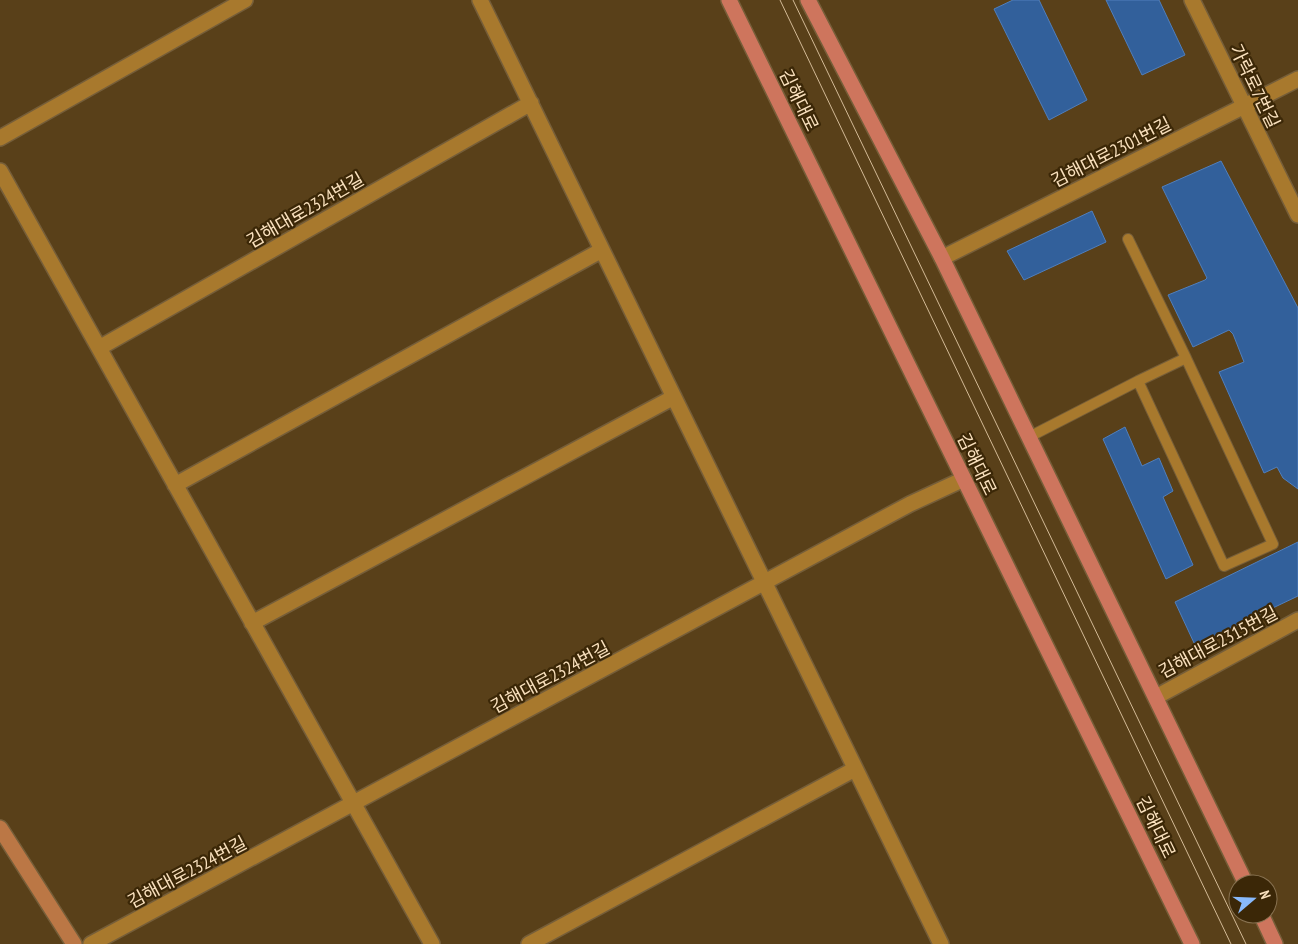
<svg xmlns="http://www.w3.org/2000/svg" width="1298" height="944" viewBox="0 0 1298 944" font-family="'PT Sans Narrow','Noto Sans KR',sans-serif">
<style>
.building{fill:#32609b;stroke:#507fbd}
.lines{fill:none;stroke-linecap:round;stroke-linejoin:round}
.lane-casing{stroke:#765e39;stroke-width:12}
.street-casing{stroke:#765e39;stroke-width:18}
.secondary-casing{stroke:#765e39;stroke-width:18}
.primary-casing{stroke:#765e39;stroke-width:18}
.lane{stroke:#a8792d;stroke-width:10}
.street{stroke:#a8792d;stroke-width:15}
.secondary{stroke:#bb7745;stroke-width:15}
.primary{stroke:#ce755d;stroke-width:15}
.tram{stroke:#d3ba96;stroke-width:1}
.labels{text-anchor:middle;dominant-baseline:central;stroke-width:4.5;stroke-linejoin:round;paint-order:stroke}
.street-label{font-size:18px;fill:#fae1be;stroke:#3b2707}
</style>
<rect width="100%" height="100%" fill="#594019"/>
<path class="building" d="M1013,0H1039L1087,100L1049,120L994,9Z
M1106,0H1159L1185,55L1142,75Z
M1221,161L1298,308V489L1283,478L1277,467L1264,473L1219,372L1244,362L1233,334L1229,330L1193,347L1168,295L1205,280L1207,278L1162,187Z
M1092,211L1106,242L1024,280L1007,251Z
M1125,427L1142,466L1159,458L1173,491L1163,497L1193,565L1166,579L1103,439Z
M1298,542V596L1195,645L1175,602Z"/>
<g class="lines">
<g class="lane-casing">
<path id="lane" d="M1128,239L1186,358
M1029,437L1138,381L1186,358L1273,544L1224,566L1138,381"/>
</g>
<g class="street-casing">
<path id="street" d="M480,0L941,944
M1192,0L1298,215
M0,138L245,0
M0,171L432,944
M942,258L1298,79
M99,348L531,103
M175,485L602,250
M252,623L674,397
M1156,697L1298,620
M91,944L910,504L964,479
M529,944L855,769"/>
</g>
<g class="secondary-casing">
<path id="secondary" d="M0,828L74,944"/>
</g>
<g class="primary-casing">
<path id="primary" d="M729,0L1192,944
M808,0L942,258L1246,884
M1261,914L1275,944"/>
</g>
<use href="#lane" class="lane"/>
<use href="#street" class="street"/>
<use href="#secondary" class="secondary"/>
<use href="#primary" class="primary"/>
<path class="tram" d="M780,0L1231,944
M793,0L1246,944"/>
</g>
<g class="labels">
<g class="street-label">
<text transform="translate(1255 86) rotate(64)">가락로7번길</text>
<text transform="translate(799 100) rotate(64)">김해대로</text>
<text transform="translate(1111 152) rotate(-27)">김해대로2301번길</text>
<text transform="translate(305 210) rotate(-30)">김해대로2324번길</text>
<text transform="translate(977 464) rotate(64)">김해대로</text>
<text transform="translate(1218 642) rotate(-28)">김해대로2315번길</text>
<text transform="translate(550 677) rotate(-28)">김해대로2324번길</text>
<text transform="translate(1156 827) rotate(64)">김해대로</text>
<text transform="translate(187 872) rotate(-28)">김해대로2324번길</text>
</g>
</g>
<g transform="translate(1253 899) rotate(71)"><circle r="24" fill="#3b2707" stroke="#877150"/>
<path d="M0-4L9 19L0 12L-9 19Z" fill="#89bafc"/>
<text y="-8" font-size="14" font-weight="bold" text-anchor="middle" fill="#fae1be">N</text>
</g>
</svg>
